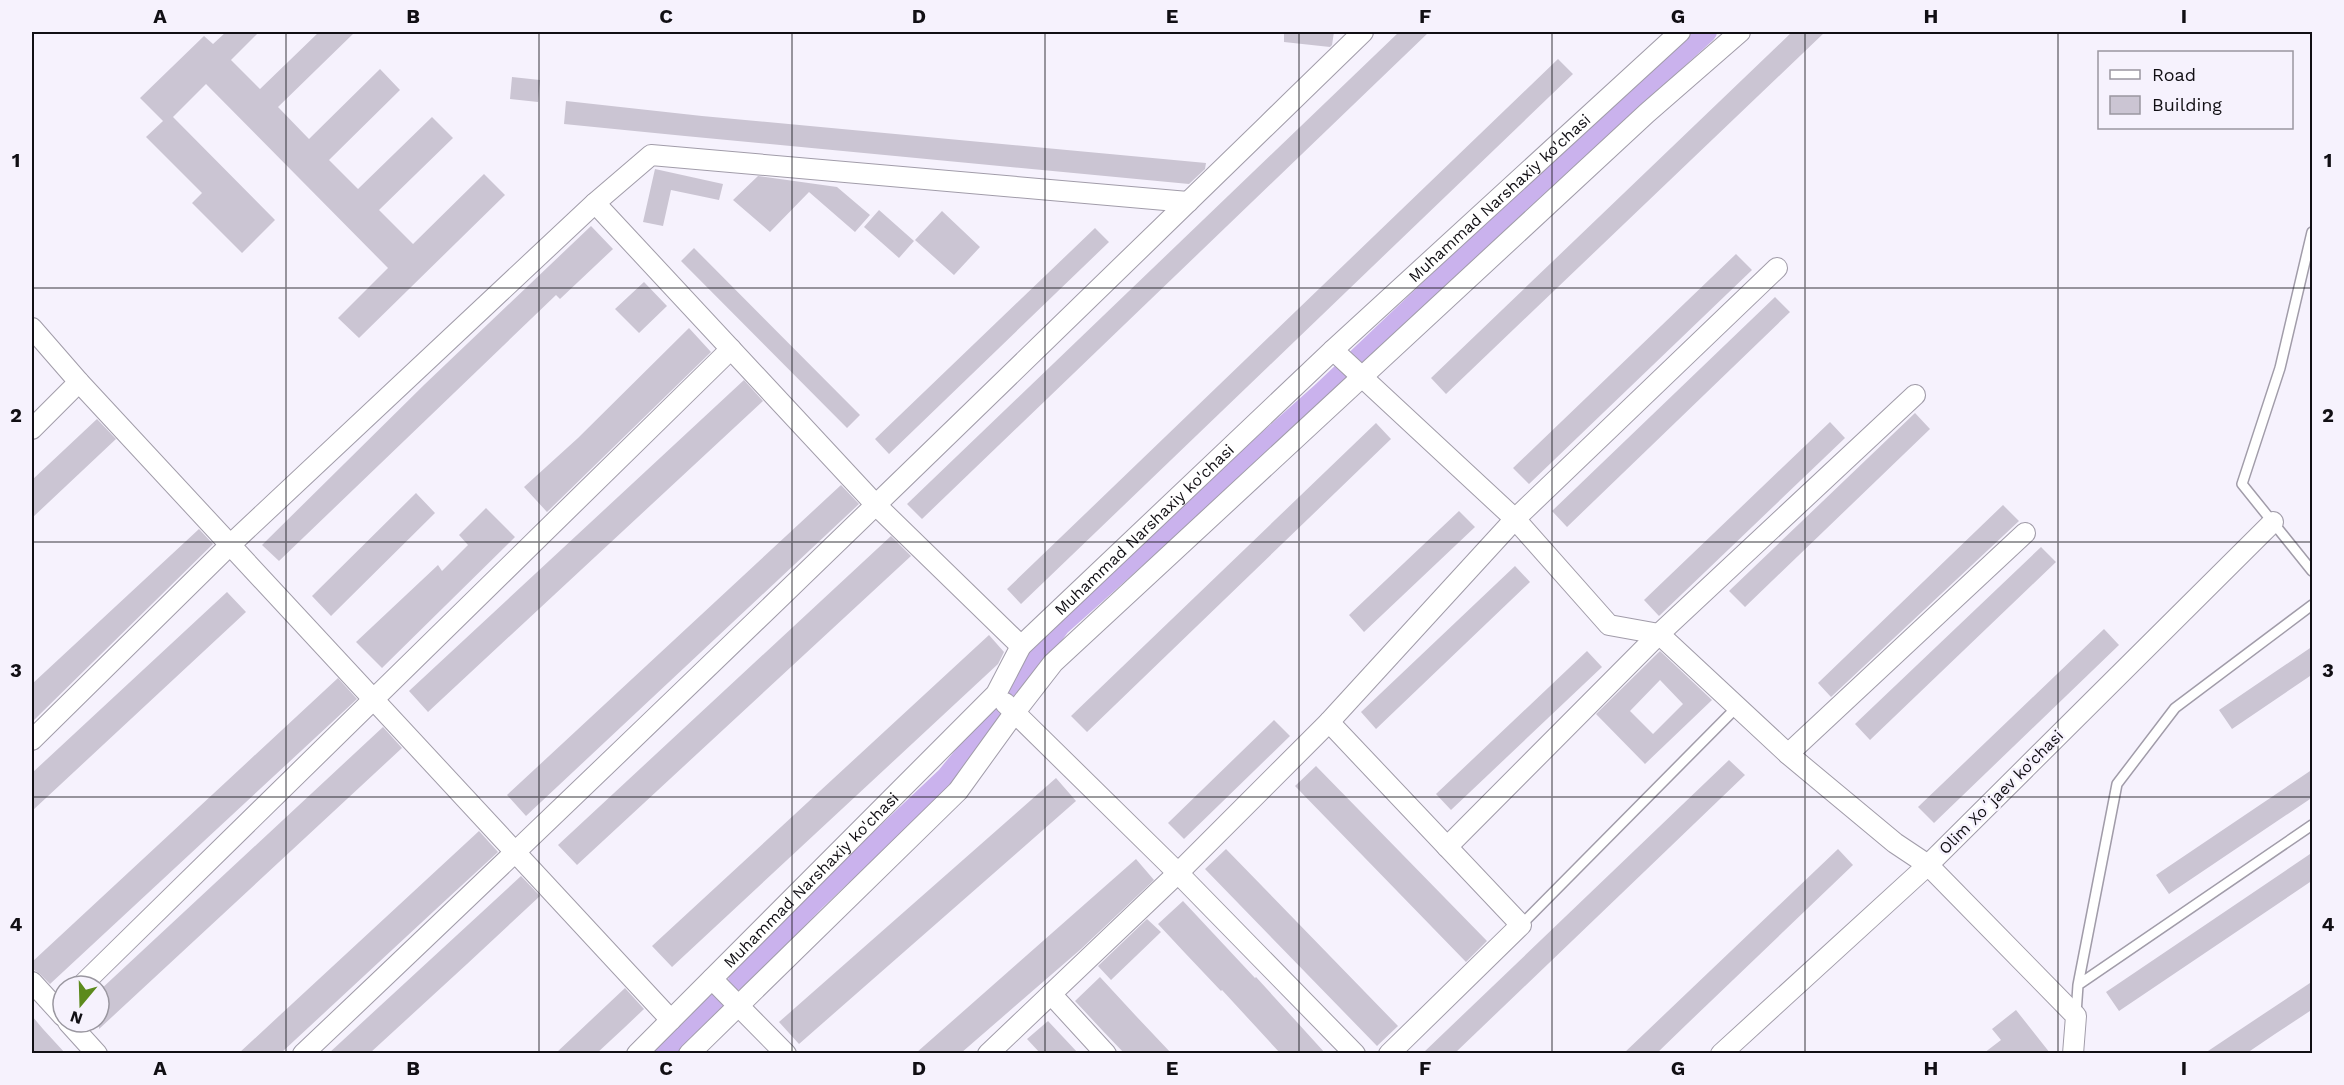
<svg xmlns="http://www.w3.org/2000/svg" width="2344" height="1085" viewBox="0 0 2344 1085" font-family="'Work Sans',sans-serif">
<style>
.lines{fill:none;stroke-linecap:round;stroke-linejoin:round}
.canal{stroke:#cab2ed;stroke-width:20}
.building{fill:#cbc5d3;fill-rule:evenodd}
.lane-casing{stroke:#a19ca9;stroke-width:12}
.street-casing{stroke:#a19ca9;stroke-width:22}
.lane{stroke:#fff;stroke-width:9}
.street{stroke:#fff;stroke-width:20}
.grid{fill:none;stroke:#110f14;stroke-width:1.5;stroke-opacity:0.55}
.labels{text-anchor:middle;dominant-baseline:central;stroke-width:5;stroke-linejoin:round;paint-order:stroke}
.street-label{font-size:16px;fill:#110f14;stroke:#f6f2fd}
.neatline{fill:none;stroke:#110f14;stroke-width:2}
.grid-label{font-size:20px;text-anchor:middle;font-weight:bold;fill:#110f14}
</style>
<rect width="100%" height="100%" fill="#f6f2fd"/>
<g class="lines">
<path class="canal" d="M738,980L815,901L946,777L974,743L1060,626L1322,392L1546,179L1707,32
M663,1054L714,1004"/>
</g>
<path class="building" d="M226,32H259L231,60L260,89L319,32H355L278,107L309,139L380,69L400,90L329,160L358,189L432,117L453,138L379,210L413,244L484,174L505,195L359,338L338,318L388,268L206,84L173,117L275,220L242,253L192,203L202,193L146,137L163,121L140,98L204,36L213,44Z
M1284,32H1334L1332,45L1330,47L1284,42Z
M1399,32H1429L922,519L907,504Z
M1792,32H1825L1446,394L1431,378Z
M1558,59L1573,74L1021,604L1007,589Z
M512,77L540,80L538,102L510,99Z
M566,101L702,116L1206,163L1205,169L1189,184L685,136L564,124Z
M655,169L723,184L719,200L671,190L663,226L643,222Z
M758,176L837,187L870,215L855,232L809,192L770,232L733,200Z
M879,210L914,241L899,258L864,227Z
M942,211L980,247L954,275L915,240Z
M591,226L613,249L560,299L556,295L279,561L262,545L425,384Z
M1095,228L1109,242L889,454L875,439Z
M694,248L860,415L847,428L681,261Z
M1736,254L1752,270L1529,484L1513,468Z
M644,282L667,306L639,333L615,309Z
M1775,297L1790,312L1567,527L1552,511Z
M689,328L711,352L547,512L524,487L578,438Z
M744,380L763,401L428,712L409,691Z
M1915,413L1930,429L1745,607L1729,591Z
M97,419L116,439L32,518V480Z
M1830,422L1845,438L1659,616L1644,600Z
M1376,423L1391,439L1087,732L1071,716Z
M841,485L859,504L526,816L507,795Z
M416,493L435,513L331,616L312,596Z
M2003,505L2019,521L1831,697L1818,683Z
M486,508L515,537L382,668L356,642L438,565L442,571L468,545L459,535Z
M1459,511L1475,527L1364,632L1349,615Z
M199,529L213,544L32,722V684Z
M891,536L911,556L577,865L558,845Z
M2041,547L2056,562L1870,740L1855,724Z
M1515,566L1530,582L1376,729L1361,712Z
M227,592L246,612L32,811V773Z
M2104,629L2119,645L1934,823L1918,807Z
M989,635L1004,652L998,664L672,967L652,946Z
M2313,646V674L2232,729L2219,710Z
M1587,651L1602,667L1451,810L1436,794Z
M1660,651L1712,700L1645,764L1596,714ZM1660,680L1683,704L1653,734L1630,711Z
M338,678L357,699L50,984L40,974L34,970L32,967V962Z
M1274,720L1290,736L1184,839L1168,823Z
M383,727L402,748L99,1029V991Z
M1729,760L1745,775L1645,871L1455,1053H1423Z
M1316,766L1487,941L1466,962L1295,786Z
M2313,769V797L2169,894L2156,875Z
M1056,778L1076,801L799,1044L779,1022Z
M479,831L498,852L448,898L281,1053H239Z
M1226,849L1398,1026L1377,1046L1205,869Z
M1838,849L1853,865L1687,1024L1657,1053H1624Z
M2313,852V880L2119,1011L2106,992Z
M1136,859L1154,880L1081,949L961,1053H916Z
M521,876L540,896L467,964L370,1053H329Z
M1183,901L1255,978L1256,977L1325,1053H1280L1222,990L1221,991L1185,953L1158,924Z
M1147,919L1161,932L1111,980L1098,966Z
M1100,977L1136,1016L1171,1053H1124L1102,1030L1075,1001Z
M2313,981V1009L2275,1034L2247,1053H2205Z
M625,988L644,1009L624,1028L597,1053H556Z
M2016,1010L2050,1053H1984L2001,1040L1992,1029Z
M32,1016L43,1029L65,1053H32Z
M1048,1021L1078,1053H1040L1027,1039Z"/>
<g class="lines">
<g class="lane-casing">
<path id="lane" d="M2312,232L2280,368L2242,484L2312,571
M1521,925L1737,707
M2078,985L2117,784L2175,708L2312,605
M2076,1014L2078,985L2312,825"/>
</g>
<g class="street-casing">
<g id="street">
<path d="M595,203L876,505L1021,646"/>
<path d="M32,328L79,382L671,1020"/>
<path d="M1333,350L1515,519L1609,625L1659,634L1788,754L1895,843L1928,865L2076,1016L2073,1054"/>
<path d="M32,429L79,382"/>
<path d="M1005,703L1178,873L1355,1054"/>
<path d="M1329,722L1521,925L1389,1054"/>
<path d="M32,740L230,545L595,203L651,155L1188,202"/>
<path d="M1788,754L2025,533"/>
<path d="M1447,847L1659,634L1915,395"/>
<path d="M712,979L786,1054"/>
<path d="M32,982L63,1016"/>
<path d="M81,986L731,349"/>
<path d="M1051,994L1106,1054"/>
<path d="M68,1022L97,1054"/>
<path d="M303,1054C660,716 1011,374 1363,32"/>
<path id="s1" d="M637,1054L996,694L1021,646L1333,350L1680,32"/>
<path d="M689,1054L958,791L1015,712L1053,663L1647,113L1740,32"/>
<path d="M988,1054L1178,873L1329,722L1515,519L1777,268"/>
<path d="M1721,1054L1928,865L2273,522"/>
</g>
</g>
<use href="#lane" class="lane"/>
<use href="#street" class="street"/>
</g>
<path class="grid" d="M286,32V1054M539,32V1054M792,32V1054M1045,32V1054M1299,32V1054M1552,32V1054M1805,32V1054M2058,32V1054M32,288H2312M32,542H2312M32,797H2312"/>
<g class="labels">
<g class="street-label">
<text stroke="none"><textPath href="#s1" startOffset="1218">Muhammad Narshaxiy ko'chasi</textPath></text>
<text stroke="none"><textPath href="#s1" startOffset="732">Muhammad Narshaxiy ko'chasi</textPath></text>
<text transform="translate(2001 792) rotate(-45)">Olim Xoʻjaev ko'chasi</text>
<text stroke="none"><textPath href="#s1" startOffset="246">Muhammad Narshaxiy ko'chasi</textPath></text>
</g>
</g>
<rect width="2344" height="1085" fill="none" stroke="#f6f2fd" stroke-width="66"/>
<rect x="2098" y="51" width="195" height="78" fill="#f6f2fd" stroke="#9a97a0" stroke-width="1.5"/>
<rect x="2110" y="70" width="30" height="9" fill="#ffffff" stroke="#9a97a0" stroke-width="1.5"/>
<text x="2152" y="81" font-size="18" fill="#110f14">Road</text>
<rect x="2110" y="96" width="30" height="18" fill="#cbc5d3" stroke="#9a97a0" stroke-width="1.5"/>
<text x="2152" y="111" font-size="18" fill="#110f14">Building</text>
<g transform="translate(81 1004) rotate(199)"><circle r="28" fill="#f6f2fd" stroke="#9a97a0" stroke-width="1.5"/>
<path d="M0-4.5L10 22L0 15L-10 22Z" fill="#5c8a1c"/>
<text y="-9" font-size="16" font-weight="bold" text-anchor="middle" fill="#110f14">N</text>
</g>
<rect x="33" y="33" width="2278" height="1019" class="neatline"/>
<g class="grid-label">
<text x="160" y="23">A</text>
<text x="413" y="23">B</text>
<text x="666" y="23">C</text>
<text x="919" y="23">D</text>
<text x="1172" y="23">E</text>
<text x="1425" y="23">F</text>
<text x="1678" y="23">G</text>
<text x="1931" y="23">H</text>
<text x="2184" y="23">I</text>
<text x="16" y="167">1</text>
<text x="2328" y="167">1</text>
<text x="16" y="422">2</text>
<text x="2328" y="422">2</text>
<text x="16" y="677">3</text>
<text x="2328" y="677">3</text>
<text x="16" y="931">4</text>
<text x="2328" y="931">4</text>
<text x="160" y="1075">A</text>
<text x="413" y="1075">B</text>
<text x="666" y="1075">C</text>
<text x="919" y="1075">D</text>
<text x="1172" y="1075">E</text>
<text x="1425" y="1075">F</text>
<text x="1678" y="1075">G</text>
<text x="1931" y="1075">H</text>
<text x="2184" y="1075">I</text>
</g>
</svg>
